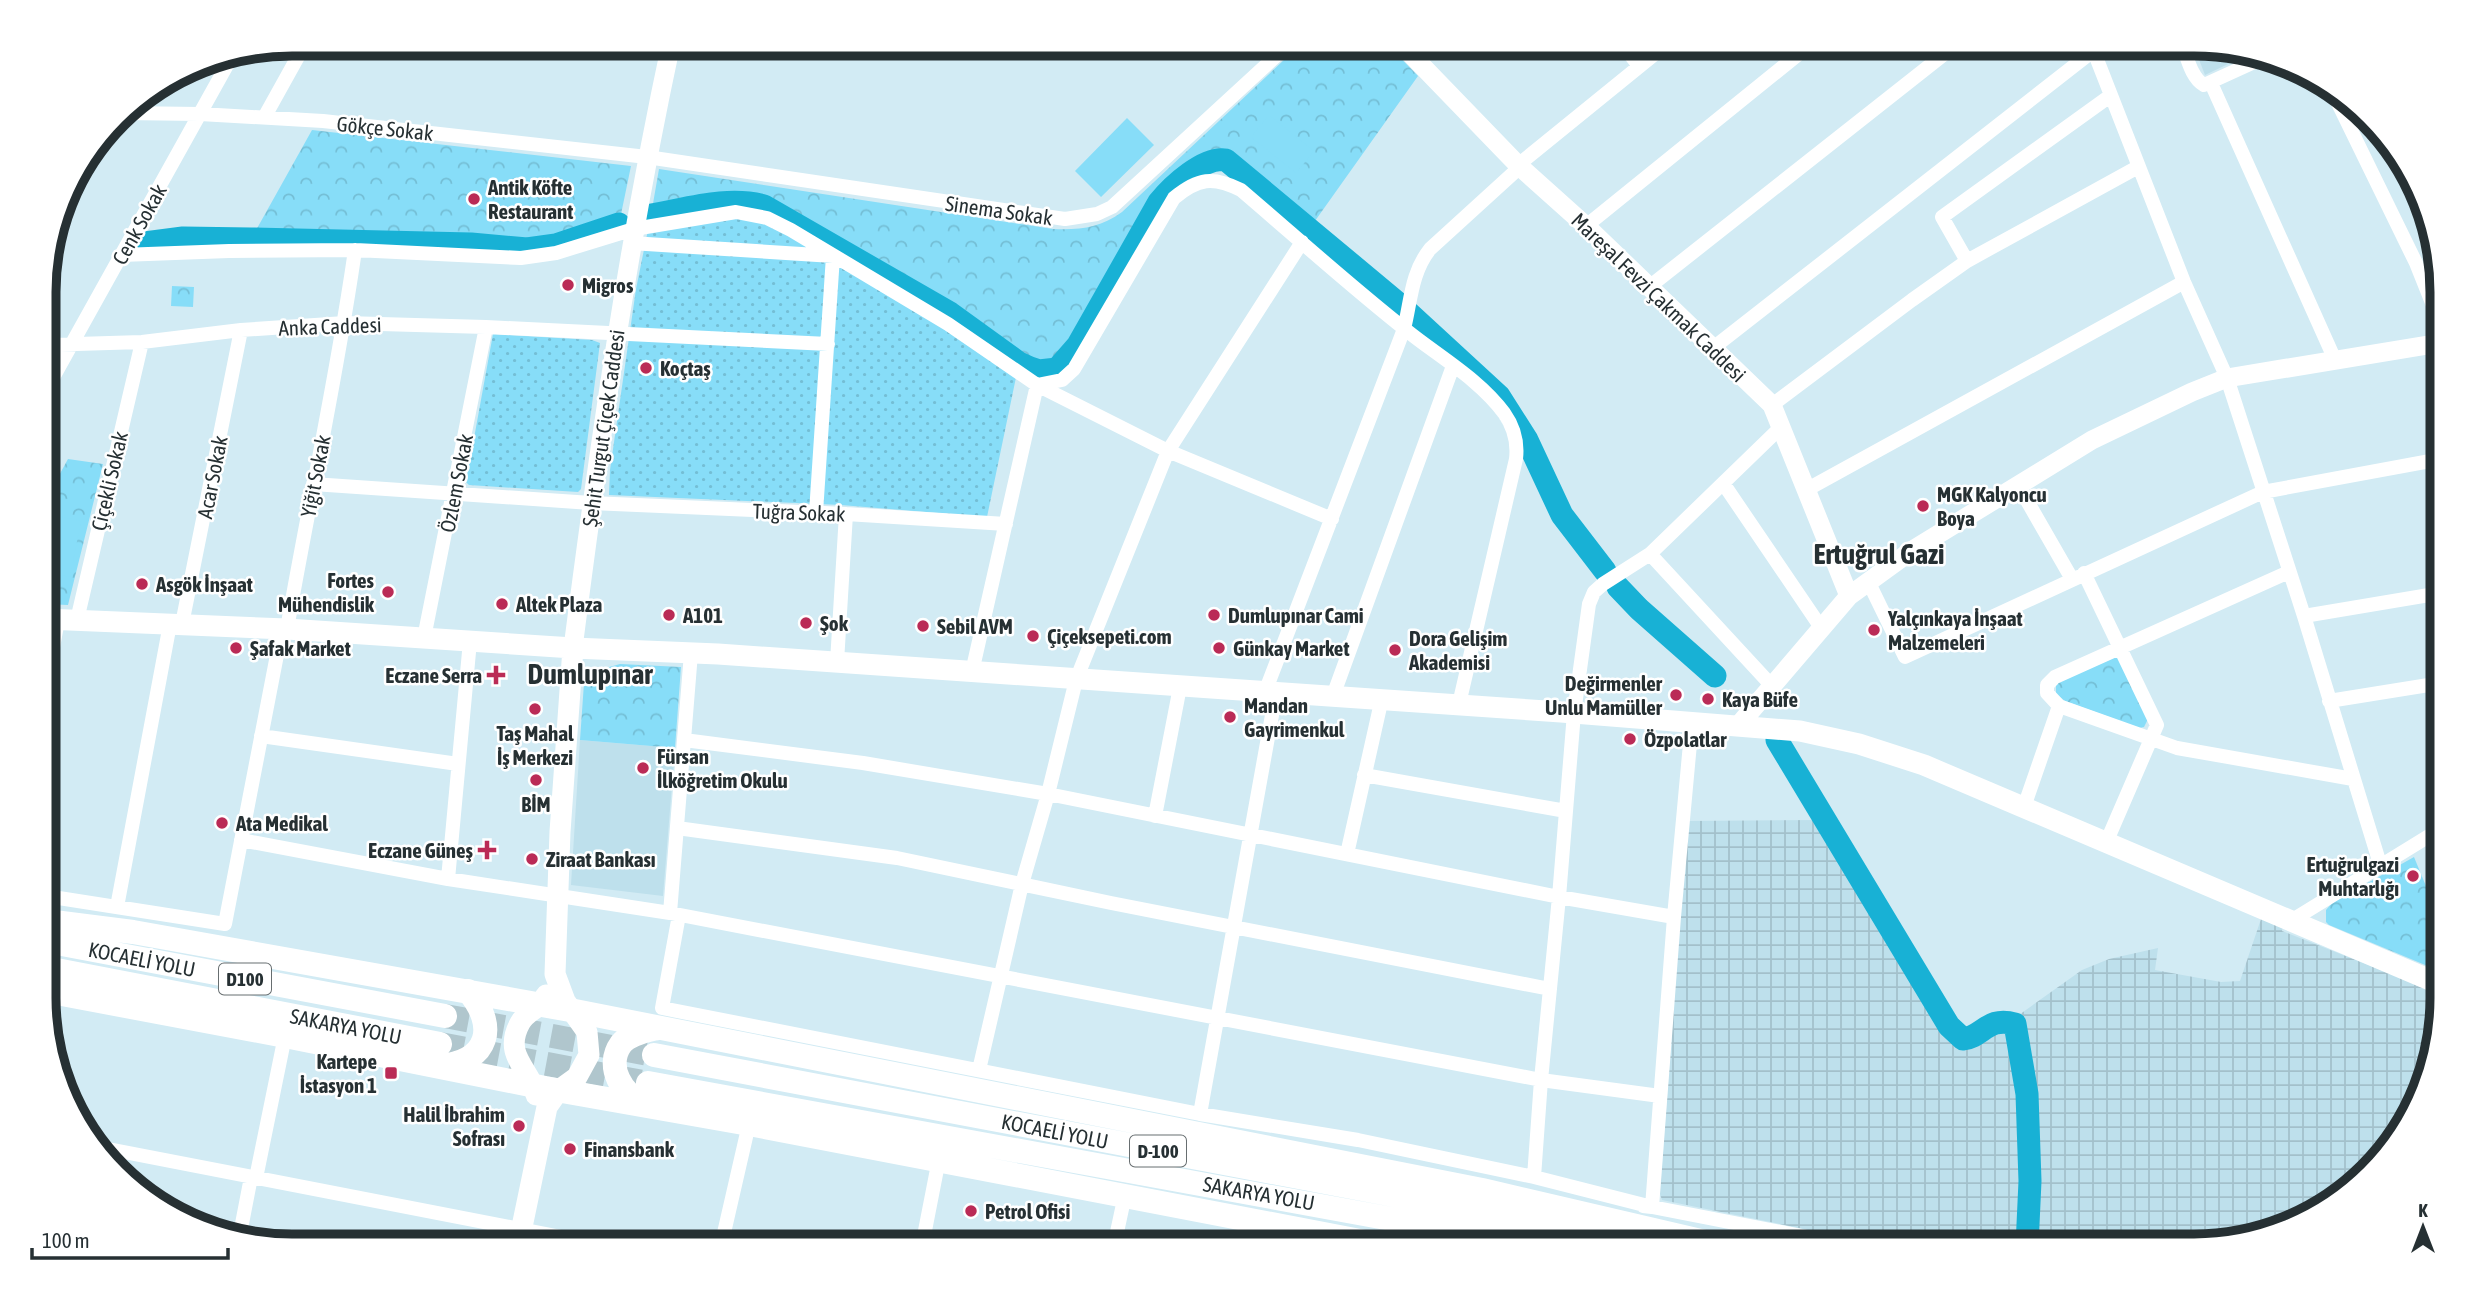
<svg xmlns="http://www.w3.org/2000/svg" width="2486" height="1290" viewBox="0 0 2486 1290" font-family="'Asap Condensed',sans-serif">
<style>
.built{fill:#bee0ec}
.industrial{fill:url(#industrial-grid)}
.grass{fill:url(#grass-dots)}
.park{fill:url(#park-crowns)}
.pitch{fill:#87ddf8}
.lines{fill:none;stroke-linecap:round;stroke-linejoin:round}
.river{stroke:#18b1d5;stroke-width:23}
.trunk-tunnel{stroke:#b0c6cd;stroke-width:24;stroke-dasharray:24 12;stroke-linecap:butt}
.pedestrian{stroke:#fff;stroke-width:10}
.minor{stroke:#fff;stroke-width:14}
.tertiary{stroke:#fff;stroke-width:19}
.secondary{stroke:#fff;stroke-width:21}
.trunk{stroke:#fff;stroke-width:24}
.poi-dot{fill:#ba2b56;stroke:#fff;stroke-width:2.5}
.labels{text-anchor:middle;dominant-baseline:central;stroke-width:5;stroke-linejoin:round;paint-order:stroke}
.shield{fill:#fff;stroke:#676e70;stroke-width:2}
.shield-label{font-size:19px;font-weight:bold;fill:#263033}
.street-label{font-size:21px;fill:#263033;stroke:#fff}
.poi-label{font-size:21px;font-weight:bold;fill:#263033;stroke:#fff;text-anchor:start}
.district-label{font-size:28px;font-weight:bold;fill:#263033;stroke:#fff}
.rim{fill:none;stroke:#263033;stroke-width:9}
</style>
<defs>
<pattern id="industrial-grid" width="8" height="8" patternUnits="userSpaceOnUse" patternTransform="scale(1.75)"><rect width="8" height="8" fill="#bee0ec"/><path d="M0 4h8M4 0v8" fill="none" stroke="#a3c0cb"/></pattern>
<pattern id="grass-dots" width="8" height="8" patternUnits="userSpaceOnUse" patternTransform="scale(1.75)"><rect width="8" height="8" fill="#87ddf8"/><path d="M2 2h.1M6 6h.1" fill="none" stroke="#74bed5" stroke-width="1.8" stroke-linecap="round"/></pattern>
<pattern id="park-crowns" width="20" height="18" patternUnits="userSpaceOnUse" patternTransform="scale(1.75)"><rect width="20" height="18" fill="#87ddf8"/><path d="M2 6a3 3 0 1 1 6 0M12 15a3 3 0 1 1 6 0" fill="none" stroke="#74bed5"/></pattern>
</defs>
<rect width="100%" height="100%" fill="#d2ebf4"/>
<path class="built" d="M2193,44H2194L2245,56L2205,75Z
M580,740L675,748L663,896L571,885Z"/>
<path class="industrial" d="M1820,820L1954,1038L1962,1042L1969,1043L1993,1026H2012L2025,1096L2028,1181L2025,1246H1887L1662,1200L1660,1194L1687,821Z
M2261,919L2283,926L2282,931L2442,994L2431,1048L2394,1134L2332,1205L2210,1246H2029L2033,1182L2030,1095L2016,1017L2082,970L2109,959L2158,948L2155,970L2221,982L2240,981Z"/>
<path class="grass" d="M740,202L752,203L775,211L811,231L950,313L1019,363L987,517L841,505L609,495L610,470L636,289L651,215Z
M493,334L592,340L600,343L581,489L578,492L469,485L466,482Z"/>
<path class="park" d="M1301,44H1387L1418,76L1310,228L1226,160C1204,156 1172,186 1159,202L1078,345L1057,369L1039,371L1019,363L950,313L811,231L764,206L752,203H728L651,215L659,169L1053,229C1080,230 1100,228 1122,212Z
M312,130L631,166L619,224L556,245L527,249L471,244L251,239Z
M172,286L194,287L193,307L171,306Z
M68,459L103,464L68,605L45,604V501Z
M2118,656L2148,719L2144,727L2139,728L2065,701L2056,694V683Z
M620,664L681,667L675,748L580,740L584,683L602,669Z
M2414,857L2442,925V972L2329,925L2326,922V910L2332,903Z"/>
<path class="pitch" d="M1269,115L1314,151L1296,173L1251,137Z
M1127,118L1154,145L1101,197L1075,171Z
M53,515L81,521L70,577L45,572V557Z"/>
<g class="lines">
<path class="river" d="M651,215C687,209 728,196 764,206L950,313L1019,363L1030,368L1039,371L1057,369L1078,345L1159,202C1172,186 1204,156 1226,160L1399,304L1499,396L1527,440L1562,515L1605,571
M137,244L183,238L251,239L471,244L527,249L556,245L619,224
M1618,587L1639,609L1715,676
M1777,740L1949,1026L1963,1039C1983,1037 1987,1016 2015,1024L2027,1094L2030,1181L2027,1246"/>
<path class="trunk-tunnel" d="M445,1016L654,1055
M440,1044L648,1083"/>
<path class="pedestrian" d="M1411,1246L1416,1221"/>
<path class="minor" d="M1622,44L1639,66
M2091,44L2184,282L2227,378L2304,616L2380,864
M2182,44C2187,56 2191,78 2204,85L2261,59
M2211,83L2335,360
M2334,95L2416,263L2440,323
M122,113L200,114L323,121L647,157L1065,219L1097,214L1112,207L1289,44
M265,116L305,44
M1518,165L1667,44
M1586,226L1811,44
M631,243L833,256L816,513
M121,255L229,251L355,250L521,258L556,253L634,229L736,212L767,218L791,230L948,324L1037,385L1168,451L1332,519
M1967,261L1942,217L2110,96
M1649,287L1957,44
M44,345L142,342L241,330L345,323L486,327L828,344
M1713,348L2093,51
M1037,385L1062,380L1074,369L1174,198C1198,178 1213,176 1241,190C1296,237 1349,285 1406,330C1438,356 1479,379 1504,413C1514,427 1518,442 1516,459L1459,704
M45,392L232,56
M1772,405L1912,300L1967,261L2138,167
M1723,483L1822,629
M313,484L591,503L846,514L1006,524
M2018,485L2072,579
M1806,490L2184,282
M1650,554L1772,686
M2289,572L2055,677L2047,685V693L2059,706L2177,748L2353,779
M2084,573L2157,725L2106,843
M1868,581L1905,657L2263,492L2441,459
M2304,616L2441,593
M77,620L142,342
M182,624L241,330
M287,629C309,502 337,377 355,250
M424,638L486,327
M837,662L846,514
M972,672L1037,385
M45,691L58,620
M1265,692L1404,329C1411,301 1411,273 1430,249L1520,167
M1333,696L1453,366
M2329,701L2441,683
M261,736L458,764
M684,740L863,763L1048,794L1559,897L1674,917
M1364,775L1566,811
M2024,807L2059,706
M1155,816L1180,687
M677,828L897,858L1111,903L1550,989
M241,840L448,879L670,913L1541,1080L1660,1096
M1347,854L1382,698
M448,879L470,641
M46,896L225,924L282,629
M117,907L170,624
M670,913L691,653
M679,915L662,1008L1200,1114L1358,1140L1534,1177L1652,1207L1853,1246
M2289,922L2442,828
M979,1070L1022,884L1048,794L1076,680L1168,451L1302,242
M1200,1114L1276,693
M2409,1117L2421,1088
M98,1147L607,1246
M1534,1177L1541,1080L1559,897L1574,713L1589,604L1594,592L1603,584L1650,554L1781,427
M256,1178L285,1036
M1643,1206L1652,1207L1674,917L1692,722
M240,1234L251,1177
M721,1246L749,1124
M922,1246L939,1159
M1114,1246L1125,1195"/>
<path class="tertiary" d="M1401,44L1518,165L1586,226L1772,405L1849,596
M573,648C599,445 628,244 671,44
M1738,726L1849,596L1911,551L2092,440L2192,392L2227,378L2440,343"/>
<path class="secondary" d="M45,619L287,629L573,648L718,654L1561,712L1800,731L1859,744L1924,765L2442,985
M536,1095C531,1069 502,1056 520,1023C528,1009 539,1011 546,995
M518,1246L547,1107L559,1090L577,1077L589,1055L587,1032L565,1001L555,974L560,832L573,648"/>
<path class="trunk" d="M46,921L133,932L570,1010L1482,1190L1722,1246
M46,941L445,1016
M46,968L440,1044
M46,991L285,1036L545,1088L749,1124L1386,1246
M654,1055L1621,1238
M441,1066C489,1061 498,1026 468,991
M648,1083L1539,1246
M645,1103C622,1096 605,1066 621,1044C629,1034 645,1031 657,1028"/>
</g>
<g class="poi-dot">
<circle cx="474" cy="199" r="7"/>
<circle cx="568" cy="285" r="7"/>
<circle cx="646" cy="368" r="7"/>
<circle cx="1923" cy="506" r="7"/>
<circle cx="142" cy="584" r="7"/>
<circle cx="388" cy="592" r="7"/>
<circle cx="502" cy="604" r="7"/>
<circle cx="669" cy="615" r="7"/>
<circle cx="1214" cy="615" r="7"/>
<circle cx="806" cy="623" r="7"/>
<circle cx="923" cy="626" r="7"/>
<circle cx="1874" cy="630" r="7"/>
<circle cx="1033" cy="636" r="7"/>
<circle cx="236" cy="648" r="7"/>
<circle cx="1219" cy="648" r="7"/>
<circle cx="1395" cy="650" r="7"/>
<path d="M492.5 664.5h7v7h7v7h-7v7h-7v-7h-7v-7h7z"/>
<circle cx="1676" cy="695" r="7"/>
<circle cx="1708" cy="699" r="7"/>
<circle cx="535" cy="709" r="7"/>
<circle cx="1230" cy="717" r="7"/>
<circle cx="1630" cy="739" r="7"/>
<circle cx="643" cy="768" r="7"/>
<circle cx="536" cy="780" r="7"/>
<circle cx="222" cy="823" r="7"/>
<path d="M483.5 839.5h7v7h7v7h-7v7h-7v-7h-7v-7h7z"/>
<circle cx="532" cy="859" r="7"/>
<circle cx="2413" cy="876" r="7"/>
<rect x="384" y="1066" width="14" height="14" rx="3.5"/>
<circle cx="519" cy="1126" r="7"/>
<circle cx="570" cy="1149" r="7"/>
<circle cx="971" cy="1211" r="7"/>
</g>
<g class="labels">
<g class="shield">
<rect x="219" y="963.5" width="52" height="31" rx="5"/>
<rect x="1130" y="1135.5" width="56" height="31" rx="5"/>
</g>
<g class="shield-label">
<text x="245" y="979">D100</text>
<text x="1158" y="1151">D-100</text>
</g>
<g class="street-label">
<text transform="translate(385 128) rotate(6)">Gökçe Sokak</text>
<text transform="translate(999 210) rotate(8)">Sinema Sokak</text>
<text transform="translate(139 224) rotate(-61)">Cenk Sokak</text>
<text transform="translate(1659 297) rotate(44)">Mareşal Fevzi Çakmak Caddesi</text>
<text transform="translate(330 326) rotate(-2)">Anka Caddesi</text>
<text transform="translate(603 428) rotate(-82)">Şehit Turgut Çiçek Caddesi</text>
<text transform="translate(315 476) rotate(-79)">Yiğit Sokak</text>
<text transform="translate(212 477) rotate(-79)">Acar Sokak</text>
<text transform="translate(109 481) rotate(-77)">Çiçekli Sokak</text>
<text transform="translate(456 483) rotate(-79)">Özlem Sokak</text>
<text transform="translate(799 512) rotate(2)">Tuğra Sokak</text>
<text transform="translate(142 959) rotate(11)">KOCAELİ YOLU</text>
<text transform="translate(346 1026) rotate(11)">SAKARYA YOLU</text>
<text transform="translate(1055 1131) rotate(11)">KOCAELİ YOLU</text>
<text transform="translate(1259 1193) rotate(10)">SAKARYA YOLU</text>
</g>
<g class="poi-label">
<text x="488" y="187">Antik Köfte<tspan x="488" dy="24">Restaurant</tspan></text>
<text x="582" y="285">Migros</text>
<text x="660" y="368">Koçtaş</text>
<text x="1937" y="494">MGK Kalyoncu<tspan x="1937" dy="24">Boya</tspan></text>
<text x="374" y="580" text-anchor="end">Fortes<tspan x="374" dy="24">Mühendislik</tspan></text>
<text x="156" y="584">Asgök İnşaat</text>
<text x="516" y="604">Altek Plaza</text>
<text x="683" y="615">A101</text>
<text x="1228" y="615">Dumlupınar Cami</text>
<text x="1888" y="618">Yalçınkaya İnşaat<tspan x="1888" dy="24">Malzemeleri</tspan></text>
<text x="820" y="623">Şok</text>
<text x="937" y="626">Sebil AVM</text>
<text x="1047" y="636">Çiçeksepeti.com</text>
<text x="1409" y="638">Dora Gelişim<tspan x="1409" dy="24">Akademisi</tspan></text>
<text x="250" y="648">Şafak Market</text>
<text x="1233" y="648">Günkay Market</text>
<text x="482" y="675" text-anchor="end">Eczane Serra</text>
<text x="1662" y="683" text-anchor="end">Değirmenler<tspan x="1662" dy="24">Unlu Mamüller</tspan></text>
<text x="1722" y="699">Kaya Büfe</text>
<text x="1244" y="705">Mandan<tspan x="1244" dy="24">Gayrimenkul</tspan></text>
<text x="535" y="733" text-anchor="middle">Taş Mahal<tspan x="535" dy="24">İş Merkezi</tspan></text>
<text x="1644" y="739">Özpolatlar</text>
<text x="657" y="756">Fürsan<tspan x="657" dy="24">İlköğretim Okulu</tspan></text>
<text x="536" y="804" text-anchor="middle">BİM</text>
<text x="236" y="823">Ata Medikal</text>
<text x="473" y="850" text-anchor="end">Eczane Güneş</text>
<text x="546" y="859">Ziraat Bankası</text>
<text x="2399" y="864" text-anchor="end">Ertuğrulgazi<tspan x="2399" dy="24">Muhtarlığı</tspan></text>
<text x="377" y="1061" text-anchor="end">Kartepe<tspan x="377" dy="24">İstasyon 1</tspan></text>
<text x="505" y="1114" text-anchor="end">Halil İbrahim<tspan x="505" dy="24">Sofrası</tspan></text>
<text x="584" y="1149">Finansbank</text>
<text x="985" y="1211">Petrol Ofisi</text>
</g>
<g class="district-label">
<text x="1879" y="554">Ertuğrul Gazi</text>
<text x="590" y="674">Dumlupınar</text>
</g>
</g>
<path d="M0 0H2486V1290H0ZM292 56H2194A236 236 0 0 1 2430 292V998A236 236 0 0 1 2194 1234H292A236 236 0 0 1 56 998V292A236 236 0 0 1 292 56Z" fill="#fff" fill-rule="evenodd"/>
<path class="rim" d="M292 56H2194A236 236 0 0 1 2430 292V998A236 236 0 0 1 2194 1234H292A236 236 0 0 1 56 998V292A236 236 0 0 1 292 56Z"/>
<g transform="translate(2423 1227)" stroke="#ffffff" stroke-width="5" paint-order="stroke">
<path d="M0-5L12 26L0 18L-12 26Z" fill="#263033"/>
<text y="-10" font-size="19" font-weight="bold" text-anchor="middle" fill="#263033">K</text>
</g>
<path d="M32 1248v10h196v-10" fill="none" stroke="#263033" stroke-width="3.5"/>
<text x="42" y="1248" font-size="21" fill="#263033" stroke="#ffffff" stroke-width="5" paint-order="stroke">100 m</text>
</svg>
